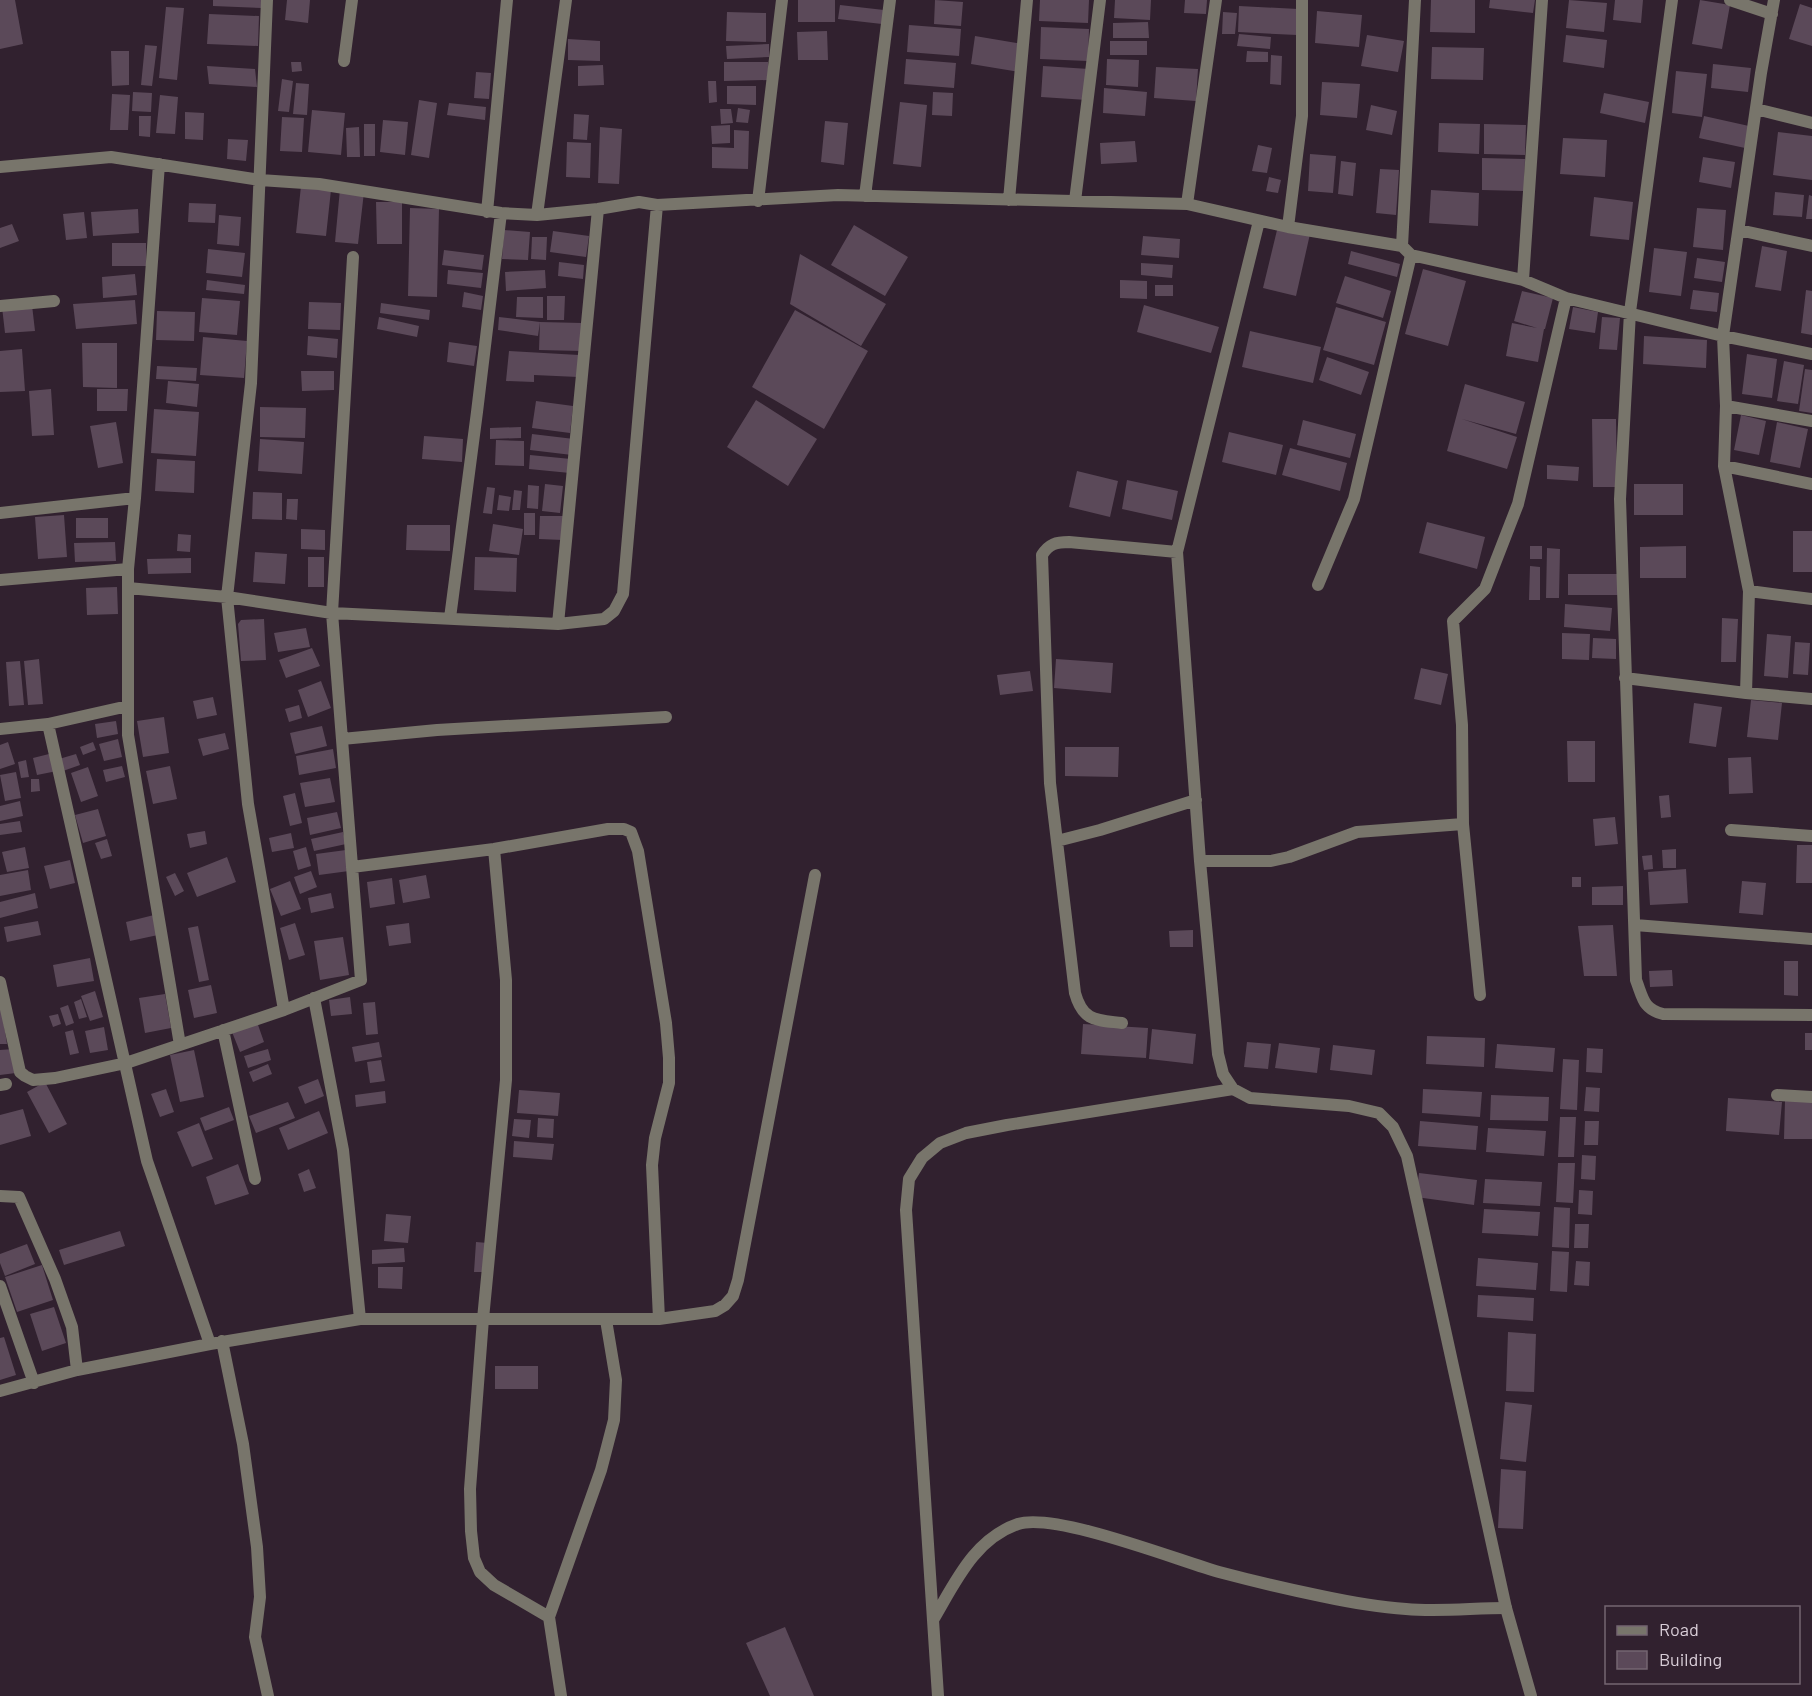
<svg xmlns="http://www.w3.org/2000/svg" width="1812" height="1696" viewBox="0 0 1812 1696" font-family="Barlow,sans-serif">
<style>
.building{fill:#5b4959}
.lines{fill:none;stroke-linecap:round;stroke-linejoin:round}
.service{stroke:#78756b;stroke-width:12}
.minor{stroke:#78756b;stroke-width:12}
</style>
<rect width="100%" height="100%" fill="#31212f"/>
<path class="building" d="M0,0H15L23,44L0,49Z
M213,0H262V8L213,6Z
M287,0H310L308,23L285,20Z
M798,0H835V22H798Z
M935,0L963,2L961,26L934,24Z
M1040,0H1089L1088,23L1039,21Z
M1115,0H1151L1150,20L1114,18Z
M1185,0H1207L1206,14L1184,13Z
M1431,0H1475V33L1430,32Z
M1490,0H1535L1533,13L1489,8Z
M1569,0L1607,3L1604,32L1566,28Z
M1615,0H1643L1641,23L1613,20Z
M1700,0L1730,5L1722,49L1692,44Z
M1800,4L1812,8V46L1789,39Z
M840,5L884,10L882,24L838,19Z
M1239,6L1298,9L1297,35L1238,32Z
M166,7L184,8L177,80L159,78Z
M1317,11L1362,15L1359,47L1315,43Z
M727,12L766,13V42L726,41Z
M1223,12L1237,13L1235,34H1222Z
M209,14L259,16L258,46L207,44Z
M1148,22L1149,38H1113V23Z
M909,25L961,29L959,56L907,52Z
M1041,27L1089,29L1088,61L1040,59Z
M827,31L828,60H798L797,32Z
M1239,34L1271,37L1270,49L1237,46Z
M1367,35L1404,41L1398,72L1361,66Z
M1566,35L1607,40L1604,68L1563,62Z
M975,36L1023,44L1019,72L971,64Z
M568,39L600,41V61L568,60Z
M1110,41H1147V55H1110Z
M769,44V57L727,59L726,46Z
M145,45L157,46L152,86L141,85Z
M1432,47L1484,48L1483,80L1431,79Z
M111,51H129V85L112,86Z
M1247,51L1268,52V62H1246Z
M1271,55L1282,56L1281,85L1270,84Z
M906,59L956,63L954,88L904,84Z
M1107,59L1139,60L1138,87L1106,85Z
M291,62H301L302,71L292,72Z
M724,62H768V80L724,81Z
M1713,64L1751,68L1748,92L1711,88Z
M603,65L604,85L578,86V66Z
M207,66L255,69L257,87L209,84Z
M1043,66L1089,69L1087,100L1041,97Z
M1156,67L1198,69L1196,101L1154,98Z
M1676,71L1707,74L1702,117L1672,113Z
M476,72L491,73L489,99L474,98Z
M282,79L293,81L289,112L278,111Z
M708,81H716L717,102L709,103Z
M1322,82L1360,84L1357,118L1320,115Z
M296,83L309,84L307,115L293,114Z
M727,86H756V105L727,104Z
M1104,88L1147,92L1145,116L1103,113Z
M133,92L152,93L151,112L132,111Z
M933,92L953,93L952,116L932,115Z
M1604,93L1649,102L1645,123L1600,113Z
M112,94L130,95L128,130H110Z
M160,95L178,97L175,134L156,133Z
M419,100L437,103L429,158L411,155Z
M900,102L927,105L921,167L893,164Z
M449,103L486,107L485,120L447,115Z
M1371,105L1397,111L1392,135L1366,130Z
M738,108L750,110L748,123L736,122Z
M720,109H731L733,123L721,124Z
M312,110L345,113L341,155L308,152Z
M185,112L204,113L203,140L185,139Z
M574,114L589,115L587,140L573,139Z
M139,116H151L150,137L139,136Z
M1704,116L1749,126L1745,148L1699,138Z
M282,117L304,118L302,152L280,151Z
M383,120L408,122L405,155L380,152Z
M825,121L848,123L844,165L821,162Z
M1439,123L1480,124L1479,154L1438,152Z
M364,124H375V156H364Z
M1484,124L1526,125L1525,155L1484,154Z
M730,125V143L712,144L711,126Z
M359,127L360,157H347L346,128Z
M600,127L622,129L619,184L598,183Z
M734,130L749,131L748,169L712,168V147L734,148Z
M1778,132L1812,136V180L1773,175Z
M1563,138L1607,140L1605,177L1560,174Z
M228,139L248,140L246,161L227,159Z
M1135,141L1137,162L1101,164L1100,143Z
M567,142L591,143L590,178L566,177Z
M1258,145L1272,148L1267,173L1252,171Z
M1310,154L1336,156L1333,193L1308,191Z
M1703,157L1735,162L1731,188L1699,182Z
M1482,158L1525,159L1524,191L1482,190Z
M1341,161L1356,163L1353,196L1338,194Z
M1380,169L1399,170L1396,215L1376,213Z
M1269,177L1281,180L1278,193L1266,191Z
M301,186L331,190L326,236L296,233Z
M340,189L364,192L358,244L335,242Z
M1431,190L1479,193L1478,226L1429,223Z
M1775,192L1804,195L1802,217L1773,215Z
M1809,195L1812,196V219H1806Z
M1594,197L1633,202L1629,240L1590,236Z
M376,202H402V244H377Z
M189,203L216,204L215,223L188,222Z
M410,208L439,209L437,297L408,296Z
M1697,208L1726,210L1723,250L1693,247Z
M138,209L139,233L93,236L91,212Z
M84,212L87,238L66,240L63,214Z
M219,215L241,217L239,246L217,244Z
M12,224L19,241L0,248V228Z
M854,225L908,257L885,296L831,265Z
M1278,226L1310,234L1296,296L1263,288Z
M504,230L530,232L528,260L502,259Z
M553,231L589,236L586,257L550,252Z
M1143,236L1180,239L1179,258L1141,255Z
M532,237H547L546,260L531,259Z
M112,243H146V266H112Z
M1762,246L1787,251L1781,291L1755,287Z
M1654,248L1687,252L1681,296L1649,292Z
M208,249L245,253L242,277L206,273Z
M444,250L484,255L482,270L442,265Z
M1351,251L1400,264L1397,277L1348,264Z
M800,254L886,304L861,346L790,304Z
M1697,258L1725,262L1722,282L1694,278Z
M559,262L584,265L583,279L558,276Z
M1141,263L1173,265L1172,278L1141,275Z
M1423,269L1466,281L1448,346L1405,334Z
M448,270L483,273L481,288L447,284Z
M545,270L546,288L506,291L505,272Z
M135,274L137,295L103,298L102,277Z
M1345,276L1391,291L1383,318L1336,303Z
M207,280L245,285L244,294L206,290Z
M1120,280L1147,281V299L1120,298Z
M1155,285H1173V296H1155Z
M1693,290L1719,293L1717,312L1690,309Z
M1806,290L1812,291V335L1801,333Z
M1522,291L1553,298L1545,329H1544L1538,362L1506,356L1512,323L1537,328L1514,321Z
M464,292L483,296L481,310L462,307Z
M547,296H565L564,320H547Z
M517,297H543V318L516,317Z
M202,298L240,301L237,335L199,332Z
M135,300L137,324L76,329L73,304Z
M309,302L341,303L340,330L308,329Z
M381,303L430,310L429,320L380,313Z
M32,305L35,331L5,333L2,307Z
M1144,305L1219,327L1211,353L1137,332Z
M1336,307L1386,322L1374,365L1323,350Z
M1573,307L1598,312L1595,333L1569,329Z
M795,310L868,351L824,429L752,387Z
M157,311L195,312L194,341L156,340Z
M379,317L419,326L417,337L377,329Z
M499,317L540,322L538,336L498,330Z
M1602,317L1620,318L1617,350L1599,349Z
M540,322L582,323V351L539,350Z
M1250,331L1321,347L1313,383L1242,367Z
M308,336L338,339L337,358L307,355Z
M1644,336L1707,340L1706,368L1643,364Z
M203,337L247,341L244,378L200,375Z
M449,342L477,346L474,366L447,362Z
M82,343H117V388L83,387Z
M22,349L25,391L0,392V351Z
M509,351L579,355L578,377L534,375V382L506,381Z
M1747,354L1777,359L1772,398L1742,394Z
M1327,357L1369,372L1361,395L1319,380Z
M1784,361L1804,365L1798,404L1777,401Z
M157,366L197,368L196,381L156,379Z
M1805,369L1812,370V413L1799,411Z
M301,371H334V390L302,391Z
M168,381L199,384L197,407L166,403Z
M1465,384L1525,402L1516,434L1462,419L1517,437L1507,469L1447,451Z
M51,389L54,435L32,436L29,391Z
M97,389H128L127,411H97Z
M756,400L817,439L788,486L727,447Z
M536,401L573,406L570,433L532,428Z
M260,407L306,408L305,438L260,437Z
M154,409L199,412L196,456L151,453Z
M1741,415L1766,421L1759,455L1734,450Z
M1592,419H1616L1617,487H1593Z
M1303,420L1356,434L1350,458L1297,445Z
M116,422L123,463L98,468L90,426Z
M1777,422L1808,429L1800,468L1770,462Z
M521,427V438L490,439V428Z
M1229,432L1283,445L1276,475L1222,462Z
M532,434L574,439L572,455L530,450Z
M424,436L463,439L462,462L422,459Z
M260,439L304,442L302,474L258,471Z
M496,440L524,441V466L495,465Z
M1290,448L1347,463L1340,491L1282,475Z
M530,455L571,459L570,473L529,469Z
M157,459L195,461L194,493L155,491Z
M1547,465L1579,467L1578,481L1547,479Z
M1077,471L1118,481L1110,517L1069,507Z
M1127,480L1178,491L1172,520L1122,509Z
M545,484L563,486L560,513L542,511Z
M1634,484H1683V515H1634Z
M528,485L539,486L538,509L527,508Z
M487,487L495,488L492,514L483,513Z
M514,490L522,491L520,510H512Z
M253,492L282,493V520L252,519Z
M499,495L511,497L509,511L497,510Z
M287,499H298L297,520L286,519Z
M524,513H535V535H524Z
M64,515L67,557L38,559L35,517Z
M540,516H564L563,540L539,539Z
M76,518H108V538H76Z
M1427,522L1485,537L1477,569L1419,553Z
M493,524L523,529L519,555L489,551Z
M407,525H450V551L406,550Z
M301,529L325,530V550L301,549Z
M1793,531H1812V572H1793Z
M178,534L191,535L190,552L177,551Z
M115,542L116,561L75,562L74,543Z
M1530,546H1542V559H1530Z
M1686,546V578H1640V547Z
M1547,548L1560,549L1559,598H1546Z
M255,552L287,554L285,584L253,582Z
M308,557H324V587H308Z
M475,557L517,558L516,592L474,590Z
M191,558V573L148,574L147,559Z
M1530,566L1540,567V600H1529Z
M1568,574H1619V595H1568Z
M117,587L118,614L87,615L86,588Z
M1565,604L1612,608L1610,631L1564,627Z
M1722,618L1738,619L1736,662H1721Z
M264,619L266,660L241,661L238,624L241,620Z
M306,628L310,647L278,652L274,633Z
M1562,633L1590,634L1589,660L1562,659Z
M1767,634L1791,636L1788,678L1764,676Z
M1593,638L1616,639V659L1592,658Z
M1795,642L1810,643L1808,675L1793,674Z
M312,648L320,666L286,678L279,660Z
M39,659L43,704L28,705L24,661Z
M1056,659L1113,663L1111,693L1054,688Z
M20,661L24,705L9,706L6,662Z
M1421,668L1448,674L1441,705L1414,699Z
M1030,671L1033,691L1000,695L997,675Z
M321,681L331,708L308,717L298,690Z
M213,697L217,715L197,719L193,701Z
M1751,700L1782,703L1778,740L1747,737Z
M1694,703L1722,707L1716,747L1689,743Z
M299,705L302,718L289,722L285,709Z
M164,717L169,753L143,757L137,721Z
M116,721L118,734L97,738L95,724Z
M322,726L327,746L295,754L290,733Z
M225,733L229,749L203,756L198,739Z
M118,739L122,757L104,761L99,744Z
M1567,741H1595V782H1568Z
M8,742L15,764L0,769V745Z
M93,742L96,750L83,755L80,747Z
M1065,747H1119L1118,777L1065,776Z
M333,749L336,768L299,775L296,756Z
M53,753L57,771L37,775L33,758Z
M76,754L80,765L63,771L59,759Z
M1751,757L1753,793L1729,794L1728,758Z
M26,760L29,777L21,778L18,762Z
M122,766L125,777L106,782L103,770Z
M170,766L177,799L153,804L146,771Z
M88,767L98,796L81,802L71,773Z
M16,772L21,798L5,801L0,775Z
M330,778L335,802L305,807L300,783Z
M31,779H39L40,791L31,792Z
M295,793L302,823L290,826L283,796Z
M1669,795L1671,817L1661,818L1659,796Z
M20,801L23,816L0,821V806Z
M98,809L106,836L83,843L75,815Z
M337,812L341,828L310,835L307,818Z
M1615,817L1618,844L1595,846L1593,819Z
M20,821L22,832L0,835V824Z
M205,831L207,844L190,848L187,834Z
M343,832L346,844L314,851L311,839Z
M291,833L294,848L272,852L269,838Z
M107,839L112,856L101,859L95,843Z
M1797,845H1812V883H1796Z
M25,847L29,868L7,872L2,852Z
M306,847L311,866L298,870L293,851Z
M1676,849V868H1663L1662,850Z
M346,850L349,871L319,875L316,854Z
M1652,855L1653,869L1644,870L1642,856Z
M227,857L236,882L197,897L187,873Z
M70,860L75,883L50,889L44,866Z
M1686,869L1688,903L1650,905L1648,872Z
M28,870L31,890L0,896V875Z
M311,871L317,887L300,894L294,877Z
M175,873L184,891L175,896L166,877Z
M426,875L430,898L403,903L399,880Z
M1572,877H1581V887H1572Z
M392,878L395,904L370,908L367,882Z
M290,881L301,909L281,916L270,889Z
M1742,881L1766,883L1763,915L1739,913Z
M1623,886V905H1592V887Z
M35,893L38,908L0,918V902Z
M331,893L334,908L311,913L308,898Z
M154,915L158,935L130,941L126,922Z
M38,921L41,935L7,942L4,927Z
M295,923L305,955L289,960L280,928Z
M409,923L411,943L389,946L386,926Z
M1613,925L1617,976H1584L1578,926Z
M198,926L209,980L199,982L188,928Z
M1193,930V947H1170L1169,931Z
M343,937L349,975L320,980L314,941Z
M90,958L94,981L57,987L53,965Z
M1784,961H1798V996L1784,995Z
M1672,970L1673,986L1650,987L1649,971Z
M211,985L217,1013L194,1018L188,990Z
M95,991L103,1017L90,1021L81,996Z
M165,994L171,1028L145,1033L139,998Z
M350,997L352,1014L331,1016L329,1000Z
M0,999L7,1044H0Z
M81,999L87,1017L79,1019L74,1002Z
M375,1002L378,1034L366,1035L363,1003Z
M68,1005L74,1023L66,1026L60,1008Z
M58,1014L61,1024L53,1027L49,1016Z
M257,1022L264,1042L240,1052L232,1032Z
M1083,1024L1148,1028L1146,1058L1081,1054Z
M104,1027L108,1050L90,1053L85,1031Z
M1152,1029L1196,1034L1193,1064L1149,1059Z
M73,1030L79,1053L70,1055L65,1032Z
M1805,1033H1812V1050H1805Z
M1427,1036L1485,1038L1484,1067L1426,1064Z
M379,1042L382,1057L355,1062L352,1047Z
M1247,1042L1271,1044L1268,1069L1244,1067Z
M1279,1043L1320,1048L1317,1073L1275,1068Z
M1497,1044L1555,1048L1553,1072L1495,1068Z
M1333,1045L1375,1050L1372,1075L1330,1070Z
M1587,1048L1603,1049L1602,1073L1586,1072Z
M14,1049L16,1073L0,1075V1050Z
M268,1049L271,1060L248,1068L244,1056Z
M194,1050L204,1097L180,1102L170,1055Z
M1563,1059L1579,1060L1577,1110L1560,1109Z
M381,1060L385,1081L370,1083L367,1062Z
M268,1064L272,1074L253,1082L249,1072Z
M318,1079L324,1096L305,1104L298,1087Z
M45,1082L67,1124L49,1133L27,1092Z
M1586,1087L1600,1088L1599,1112L1584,1111Z
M166,1089L174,1112L160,1117L151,1094Z
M1423,1089L1482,1092L1480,1117L1422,1113Z
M519,1090L560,1093L558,1116L517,1113Z
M385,1091L386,1103L356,1107L355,1095Z
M1491,1095L1549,1097L1548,1121L1490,1120Z
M1728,1098L1782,1102L1779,1135L1726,1131Z
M1785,1100H1812V1139H1784Z
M288,1102L295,1118L256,1133L249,1116Z
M229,1107L234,1120L205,1131L200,1118Z
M23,1109L31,1136L0,1145V1115Z
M319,1111L328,1133L288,1150L279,1128Z
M1560,1117H1576L1574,1157H1558Z
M538,1118L554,1119L553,1138L537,1137Z
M514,1119L531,1120L529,1138L512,1136Z
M1420,1121L1478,1126L1476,1150L1418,1146Z
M1585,1121H1599L1598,1145H1584Z
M199,1123L213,1159L192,1167L177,1132Z
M1488,1128L1546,1131L1544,1156L1486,1152Z
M514,1141L554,1144L552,1160L513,1157Z
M1582,1155L1596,1156L1595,1180L1581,1179Z
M1558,1163H1575L1573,1203L1556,1202Z
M238,1164L249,1194L215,1205L206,1177Z
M309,1169L316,1188L304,1192L298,1174Z
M1419,1173L1477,1180L1474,1205L1416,1197Z
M1485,1179L1542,1182L1540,1206L1483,1203Z
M1579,1190L1593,1191L1592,1215L1578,1214Z
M1554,1207L1570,1208L1569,1248L1552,1247Z
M1484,1209L1540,1212L1538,1236L1482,1233Z
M386,1214L411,1216L408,1243L384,1241Z
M1575,1224H1589L1588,1248H1574Z
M120,1231L125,1246L64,1265L59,1250Z
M476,1242L488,1243L486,1272H474Z
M27,1244L35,1264L5,1276L0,1263V1254Z
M404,1248L405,1262L372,1264V1250Z
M1552,1251L1569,1252L1567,1292L1550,1291Z
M1478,1258L1538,1263L1536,1290L1476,1286Z
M1576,1261L1590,1262L1589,1286L1574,1285Z
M42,1265L53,1300L17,1312L5,1277Z
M378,1267H403L402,1289L378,1288Z
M1478,1295L1534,1298L1533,1321L1477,1317Z
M54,1307L66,1343L42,1351L30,1314Z
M1508,1332L1536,1334L1534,1392L1506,1391Z
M4,1337L16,1375L0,1380V1338Z
M495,1366H538V1389H495Z
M1505,1402L1532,1405L1526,1462L1500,1459Z
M1501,1469L1526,1471L1523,1529L1498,1528Z
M785,1627L814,1696H770L746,1643Z"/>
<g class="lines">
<path class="service" d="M933,1620C955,1583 974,1539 1018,1524C1055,1512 1177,1560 1219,1572C1253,1581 1287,1589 1321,1596C1349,1602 1377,1607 1406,1609C1439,1612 1473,1608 1506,1608
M938,1696L906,1210L909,1179L922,1158L940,1143L966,1133L1007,1125L1233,1089"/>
<path class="minor" d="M267,0L251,383L227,597L332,613L558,624L604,619L614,611L623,594L657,205
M1672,0L1630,312L1620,499L1636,980C1643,998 1643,1009 1663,1014L1812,1015
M1730,0L1772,14
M344,61L352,0
M1756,109L1812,123
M159,164L135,498L128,569V735L180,1045
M0,167L111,157L260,180L319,184L501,213L537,215L598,209L639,202L657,205L838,195L1187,204L1288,227L1402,246L1411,255L1523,280L1566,298L1723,336L1812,354
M865,196L890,0
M1009,200L1027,0
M758,201L782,0
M1075,201L1100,0
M1187,204L1216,0
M487,212L507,0
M537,215L566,0
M1259,221L1177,552L1200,861L1218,1054L1223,1074L1233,1089L1250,1098L1349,1106L1379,1113L1393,1127L1407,1156L1506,1608L1531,1696
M1288,227L1302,116V0
M1739,230L1812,246
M1402,246L1415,0
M1523,280L1542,0
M0,306L54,301
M1726,406L1812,421
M1724,466L1812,484
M0,513L135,498
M0,580L128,569
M1318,585L1354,499L1411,255
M128,588L227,597L248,804L284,1010L361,980L332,613L353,257
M1749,591L1812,599
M450,618L477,412L501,213
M558,624L598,209
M1625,678L1746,693L1812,699
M1746,693L1749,591L1724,466L1726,406L1723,336L1761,73L1774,0
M48,724L147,1161L210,1344
M0,729L48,724L128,706
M342,739L437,730L666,717
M1731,830L1812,836
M1057,841L1100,830L1196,800
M494,849L506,980V1080L483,1319L470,1489L471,1531L474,1558L480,1572L494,1585L549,1617
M1200,861H1271L1289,857L1357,832L1463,824
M352,867L494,849L608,829H624L631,832L638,851L666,1023L669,1058V1083L655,1138L652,1165L659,1319
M1635,925L1812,939
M0,982L20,1072L25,1076L33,1080L55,1078L126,1063L284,1010
M1480,995L1463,824L1462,725L1453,621L1485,589L1518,504L1566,298
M1122,1023C1097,1020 1083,1022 1075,993L1050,783L1042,555C1049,544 1056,542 1069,542L1177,552
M223,1030L255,1179
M0,1085L6,1084
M1777,1095L1812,1097
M0,1196L19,1197L55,1279L72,1327L77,1370
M0,1286L34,1383
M360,1319H659L715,1311L725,1305L733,1296L738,1280L815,875
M222,1341L243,1444L257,1547L260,1597L255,1637L268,1696
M0,1391L77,1370L210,1344L360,1319L343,1150L314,998
M561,1696L549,1617L601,1470L614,1420L616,1380L606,1320"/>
</g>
<rect x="1605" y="1606" width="195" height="78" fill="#31212f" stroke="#746672" stroke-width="1.5"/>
<rect x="1617" y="1626" width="30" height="9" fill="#78756b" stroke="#746672" stroke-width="1.5"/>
<text x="1659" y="1636" font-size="18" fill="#d8cdd7">Road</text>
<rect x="1617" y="1651" width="30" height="18" fill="#5b4959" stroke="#746672" stroke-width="1.5"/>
<text x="1659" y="1666" font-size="18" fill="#d8cdd7">Building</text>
</svg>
